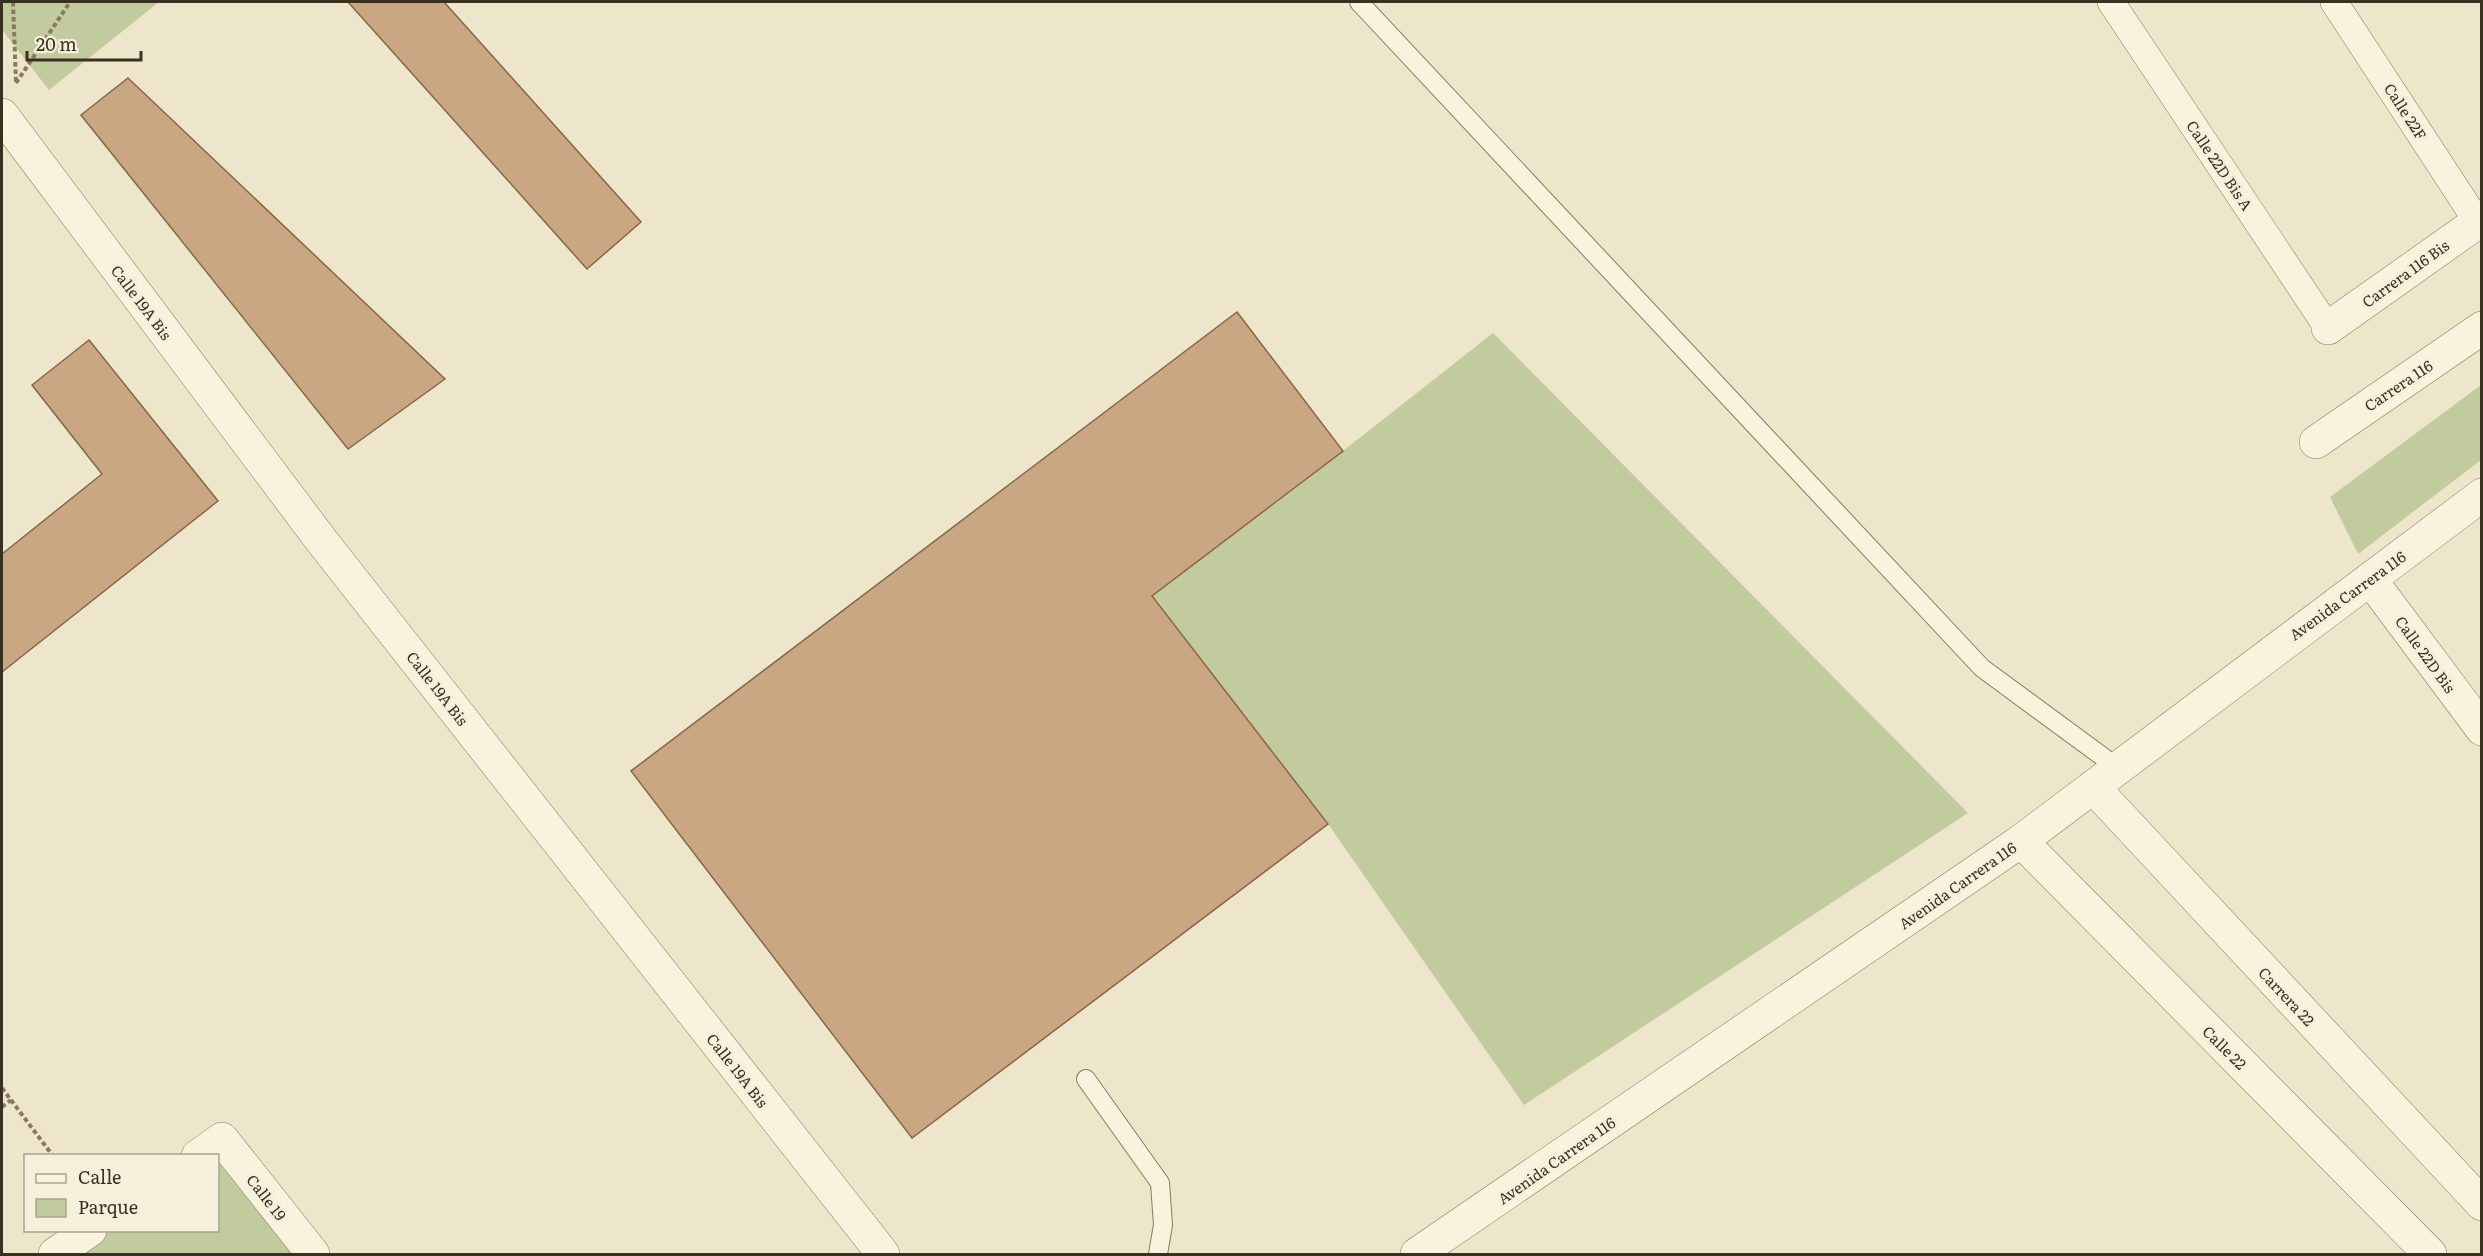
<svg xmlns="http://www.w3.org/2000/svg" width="2483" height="1256" viewBox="0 0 2483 1256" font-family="Literata,serif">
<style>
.green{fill:#c1cb9e}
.building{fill:#c9a782;stroke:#876746;stroke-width:1.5}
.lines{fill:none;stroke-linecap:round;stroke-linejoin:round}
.service-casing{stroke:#897a5f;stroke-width:20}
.pedestrian-casing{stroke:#897a5f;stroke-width:28}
.minor-casing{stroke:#897a5f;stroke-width:34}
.tertiary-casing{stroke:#897a5f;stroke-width:34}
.path{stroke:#897a5f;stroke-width:4;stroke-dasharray:4.5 3;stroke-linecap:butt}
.service{stroke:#f8f3dd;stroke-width:18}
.pedestrian{stroke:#f8f3dd;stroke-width:27}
.minor{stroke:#f8f3dd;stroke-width:33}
.tertiary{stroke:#f8f3dd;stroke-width:33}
.labels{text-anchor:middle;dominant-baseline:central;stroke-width:6;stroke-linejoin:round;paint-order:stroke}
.street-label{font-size:15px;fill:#3a3022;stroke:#f5f0da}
</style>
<rect width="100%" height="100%" fill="#ede6ca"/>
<path class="green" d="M2,2H159L49,90L2,30Z
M1493,333L1968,813L1524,1105L1328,824L1152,596L1343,451Z
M2481,385V460L2358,554L2330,497Z
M218,1158L299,1248L291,1254H61L92,1231L218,1230Z"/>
<path class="building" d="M348,2H444L641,222L587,269Z
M128,78L445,379L348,449L81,115Z
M1237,312L1343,451L1152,596L1328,824L912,1138L631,771Z
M89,340L218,501L2,672V554L102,474L32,385Z"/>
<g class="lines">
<g class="service-casing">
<path id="service" d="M1359,2L1982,668L2118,768
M1086,1079L1160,1183L1163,1225L1158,1254"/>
</g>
<g class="pedestrian-casing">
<path id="pedestrian" d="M2111,2L2328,328
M2334,2L2477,221"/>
</g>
<g class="minor-casing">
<path id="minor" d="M2,115L321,540L883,1254
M2328,328L2482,219
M2316,442L2482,328
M2093,787L2482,1204
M2021,841L2430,1254
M198,1156L222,1139L313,1254
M55,1254L90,1230"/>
</g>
<g class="tertiary-casing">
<path id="tertiary" d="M2370,579L2482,729
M1417,1254L2021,841L2482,495"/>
</g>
<path class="path" d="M13,2L16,83
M16,83L70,2
M2,1088L53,1156
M2,1107L11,1100"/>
<use href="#service" class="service"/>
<use href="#pedestrian" class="pedestrian"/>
<use href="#minor" class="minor"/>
<use href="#tertiary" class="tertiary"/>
</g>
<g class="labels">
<g class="street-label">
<text transform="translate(2406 111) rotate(57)">Calle 22F</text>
<text transform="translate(2220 165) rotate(56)">Calle 22D Bis A</text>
<text transform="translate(2405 273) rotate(-36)">Carrera 116 Bis</text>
<text transform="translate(142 302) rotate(53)">Calle 19A Bis</text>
<text transform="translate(2398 385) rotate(-34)">Carrera 116</text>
<text transform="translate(2347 595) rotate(-36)">Avenida Carrera 116</text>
<text transform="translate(2426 654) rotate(54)">Calle 22D Bis</text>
<text transform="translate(438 688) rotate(52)">Calle 19A Bis</text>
<text transform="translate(1957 885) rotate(-35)">Avenida Carrera 116</text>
<text transform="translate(2287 996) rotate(47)">Carrera 22</text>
<text transform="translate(2225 1047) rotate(45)">Calle 22</text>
<text transform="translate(738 1070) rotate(52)">Calle 19A Bis</text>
<text transform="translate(1556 1160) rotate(-35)">Avenida Carrera 116</text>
<text transform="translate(267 1197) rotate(52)">Calle 19</text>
</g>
</g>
<rect width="2483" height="1256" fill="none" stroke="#3a3022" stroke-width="6"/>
<rect x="24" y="1154" width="195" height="78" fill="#f5f0da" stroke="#aaa390" stroke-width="1.5"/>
<rect x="36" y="1174" width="30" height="9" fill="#f8f3dd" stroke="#aaa390" stroke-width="1.5"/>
<text x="78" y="1184" font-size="18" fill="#3a3022">Calle</text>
<rect x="36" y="1199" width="30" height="18" fill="#c1cb9e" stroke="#aaa390" stroke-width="1.5"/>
<text x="78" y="1214" font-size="18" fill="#3a3022">Parque</text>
<path d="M27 51v9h114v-9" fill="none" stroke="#3a3022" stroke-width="3"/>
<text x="36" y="51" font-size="18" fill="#3a3022" stroke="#f5f0da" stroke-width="4.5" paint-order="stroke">20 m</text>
</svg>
